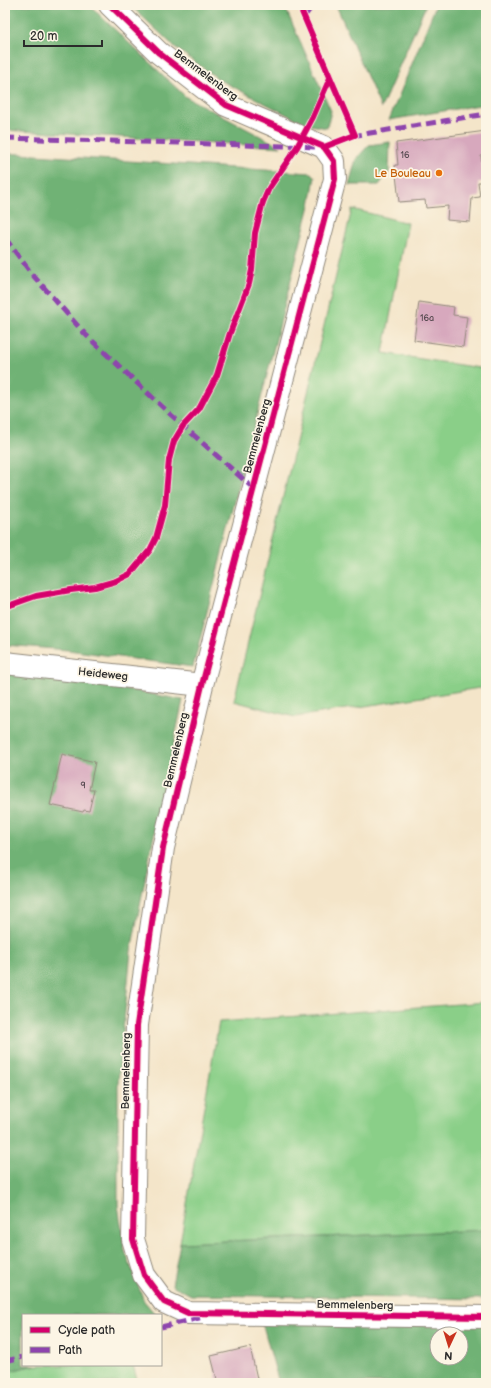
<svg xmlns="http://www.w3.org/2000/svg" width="491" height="1388" viewBox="0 0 491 1388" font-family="'Balsamiq Sans',sans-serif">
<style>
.green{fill:#8acf88;stroke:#5a7d5a}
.forest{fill:#6fb274;stroke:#4d6e50;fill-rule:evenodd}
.building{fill:#d7a8bd}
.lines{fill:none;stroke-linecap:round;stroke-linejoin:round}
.minor-casing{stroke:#90887a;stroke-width:24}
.minor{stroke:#fff;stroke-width:22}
.quiet{stroke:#8e44ad;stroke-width:5;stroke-dasharray:10 5;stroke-linecap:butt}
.cycleway-casing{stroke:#fcf5e5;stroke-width:8}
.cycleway{stroke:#d6006c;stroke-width:6}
.food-dot{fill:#e8710a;stroke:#fcf5e5;stroke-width:1.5}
.labels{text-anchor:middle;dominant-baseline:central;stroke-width:3.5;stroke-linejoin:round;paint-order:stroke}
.number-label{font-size:9px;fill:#564a50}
.street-label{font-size:11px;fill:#2b2b2b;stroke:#fcf5e5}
.food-label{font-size:11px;fill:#c56008;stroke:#fcf5e5;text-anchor:end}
</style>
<rect width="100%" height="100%" fill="#fcf5e5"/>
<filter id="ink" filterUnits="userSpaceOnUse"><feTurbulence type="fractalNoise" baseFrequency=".025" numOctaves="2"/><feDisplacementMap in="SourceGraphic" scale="8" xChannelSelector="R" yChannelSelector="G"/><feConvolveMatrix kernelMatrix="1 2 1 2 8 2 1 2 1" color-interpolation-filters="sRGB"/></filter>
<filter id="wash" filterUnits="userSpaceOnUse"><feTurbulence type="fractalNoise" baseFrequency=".012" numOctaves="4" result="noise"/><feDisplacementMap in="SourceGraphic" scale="16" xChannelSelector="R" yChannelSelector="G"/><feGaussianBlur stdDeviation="0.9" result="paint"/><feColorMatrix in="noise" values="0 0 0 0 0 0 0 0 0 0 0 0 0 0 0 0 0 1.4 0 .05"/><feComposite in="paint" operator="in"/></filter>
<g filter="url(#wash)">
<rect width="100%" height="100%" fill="#f4e5c9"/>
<path class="green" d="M352,209L408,223L383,353L486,369V687L295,717L234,701Z
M486,1002V1230L180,1243L219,1022Z
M35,1365H133L138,1383H5V1372Z"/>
<path class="forest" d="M5,5H89L186,97L281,147L5,130Z
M130,5H284L331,111L327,128L305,124L220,80L177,49Z
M336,5H426L381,108Z
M436,5H486V104L389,120Z
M390,142L389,172L379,185H349L356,159L369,145Z
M5,153L311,173L315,177L310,205L193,667L68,650L5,645Z
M5,673H26L115,687L183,700L150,854L131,951L118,1082V1205L125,1251L144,1301L156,1315H23V1365H35L5,1372Z
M486,1230V1299L191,1295L172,1285L180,1243Z
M262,1322L486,1323V1383H279ZM437,1334H461V1358H437Z"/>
<g id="blocks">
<path class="building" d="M486,131V155L481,156L484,182H478L480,197L472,198L470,222L447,220L448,206L426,208L425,200L399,202L395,165H398L396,143Z
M419,302L454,307L453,315L467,317L463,347L414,340Z
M62,754L95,762L89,790H94L89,811L84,810L83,812L50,805Z
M250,1347L258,1383H218L211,1356Z"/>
</g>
</g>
<g filter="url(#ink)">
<use href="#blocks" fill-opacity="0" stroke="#90887a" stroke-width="1"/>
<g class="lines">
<g class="minor-casing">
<path id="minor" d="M110,5L159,53L226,105L324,147L334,161L335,179L202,685L163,848L137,1025L133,1239L144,1275L164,1302L188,1313L486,1317
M5,663L202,685"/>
</g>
<use href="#minor" class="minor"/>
<path class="quiet" d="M304,17L313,5
M352,136L486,114
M5,138L318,147
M5,238L31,273L85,334L169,413L254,489
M161,1327L204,1317
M5,1361L23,1357"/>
<g class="cycleway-casing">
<path id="cycleway" d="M110,5L159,53L226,105L324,147L334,161L335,179L202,685L163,848L137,1025L133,1239L144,1275L164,1302L188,1313L486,1317
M299,5L355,135L324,147
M5,607L36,596L71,590L95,587L116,581L130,574L150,550L156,538L165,505L169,460L174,441L183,426L199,409L217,375L230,333L249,284L252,270L255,233L263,202L269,188L297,147L313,117L330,78"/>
</g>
<use href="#cycleway" class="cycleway"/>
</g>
</g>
<circle class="food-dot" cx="439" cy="173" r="4"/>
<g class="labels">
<g class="number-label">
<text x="405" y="155">16</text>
<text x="427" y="318">16a</text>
<text x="83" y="785">9</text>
</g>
<g class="street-label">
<text transform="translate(206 75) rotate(37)">Bemmelenberg</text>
<text transform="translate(257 436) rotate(-75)">Bemmelenberg</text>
<text transform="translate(103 674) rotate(6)">Heideweg</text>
<text transform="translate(176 750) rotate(-77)">Bemmelenberg</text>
<text transform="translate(126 1071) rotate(-89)">Bemmelenberg</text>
<text transform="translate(355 1305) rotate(1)">Bemmelenberg</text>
</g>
<g class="food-label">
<text x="431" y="173">Le Bouleau</text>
</g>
</g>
<rect width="491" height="1388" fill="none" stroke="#fcf5e5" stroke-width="20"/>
<rect x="22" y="1314" width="140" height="52" fill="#fcf5e5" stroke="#a8a49b"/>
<rect x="30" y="1327" width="20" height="6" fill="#d6006c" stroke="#a8a49b"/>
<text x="58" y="1334" font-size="12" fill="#2b2b2b">Cycle path</text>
<rect x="30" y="1347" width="20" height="6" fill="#8e44ad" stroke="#a8a49b"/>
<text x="58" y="1354" font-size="12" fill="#2b2b2b">Path</text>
<g transform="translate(449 1346) rotate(184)"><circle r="19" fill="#fcf5e5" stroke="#a8a49b"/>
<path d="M0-3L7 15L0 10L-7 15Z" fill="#c8321e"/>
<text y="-6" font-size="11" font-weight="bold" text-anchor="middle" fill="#2b2b2b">N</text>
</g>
<path d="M24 40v6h78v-6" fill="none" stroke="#2b2b2b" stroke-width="2"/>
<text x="30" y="40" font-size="12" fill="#2b2b2b" stroke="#fcf5e5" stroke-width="3" paint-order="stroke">20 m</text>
</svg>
